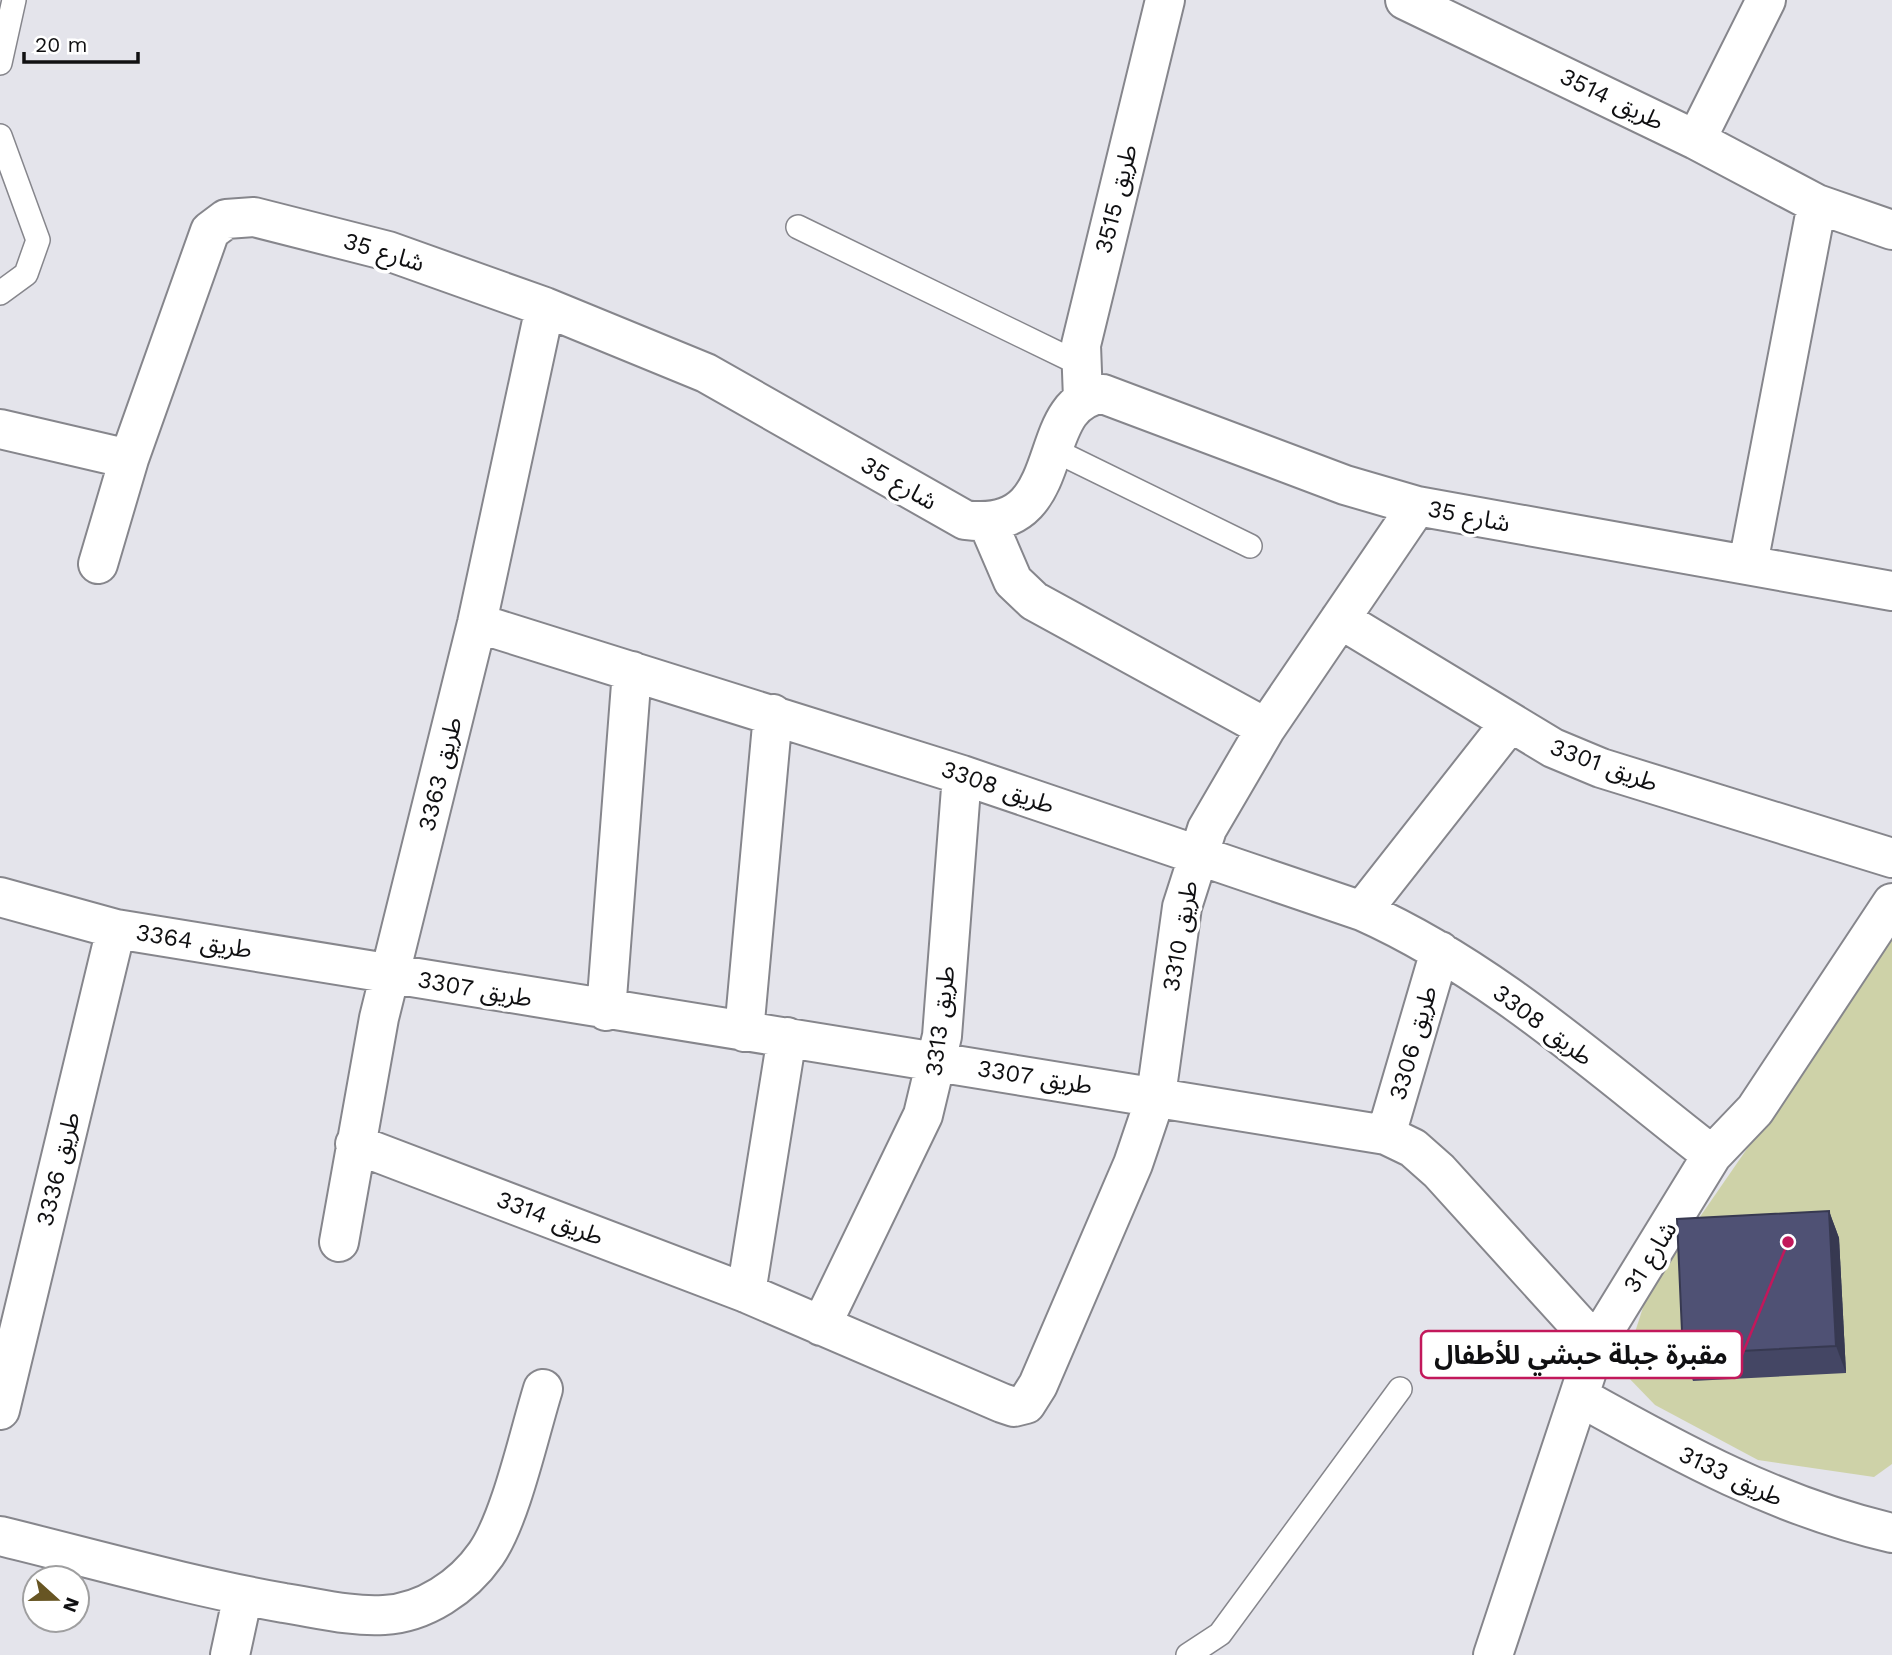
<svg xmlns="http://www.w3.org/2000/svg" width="1892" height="1655" viewBox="0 0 1892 1655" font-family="'Work Sans','Noto Sans Arabic',sans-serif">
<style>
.green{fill:#ced2a8}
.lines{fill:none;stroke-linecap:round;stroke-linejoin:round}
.lane-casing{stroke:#86868c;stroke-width:26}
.street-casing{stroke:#86868c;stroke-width:42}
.lane{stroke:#fff;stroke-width:23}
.street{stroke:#fff;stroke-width:38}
.wall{fill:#444664}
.shaded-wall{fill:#373951}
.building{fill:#4f5174;stroke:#373951;stroke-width:2}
.labels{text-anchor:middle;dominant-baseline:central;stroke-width:7;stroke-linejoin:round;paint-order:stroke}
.street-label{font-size:24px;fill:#101012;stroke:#fff}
.leader{fill:none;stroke:#c2185b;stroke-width:2.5}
.callout-dot{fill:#c2185b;stroke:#fff;stroke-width:2.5}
.callout{fill:#fff;stroke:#c2185b;stroke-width:2.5}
.callout-label{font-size:26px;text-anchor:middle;font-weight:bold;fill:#101012}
</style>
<rect width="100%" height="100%" fill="#e4e4eb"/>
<path class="green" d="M1892,939V1464L1874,1477L1758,1460L1655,1405L1625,1374L1626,1360L1648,1292Z"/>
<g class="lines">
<g class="lane-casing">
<path id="lane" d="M0,63L14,0
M0,136L38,240L26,274L0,293
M798,227L1080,364
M1054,450L1250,546
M1188,1655L1220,1634L1400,1389"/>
</g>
<g class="street-casing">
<path id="street" d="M1405,0L1696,140L1817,204L1892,230
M1696,140L1766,0
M1083,399L1081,345L1165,0
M0,429L129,459
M988,523L1013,581L1034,601L1266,728
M98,564L129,459L210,231L226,219L254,217L388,251L545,307L706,373L965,520C1074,535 1030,400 1103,394L1345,485L1417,506L1892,591
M1748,564L1817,204
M1340,619L1553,748L1601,768L1892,858
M477,623L962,775L1362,911C1492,969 1601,1069 1712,1155
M0,897L116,929L1386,1135L1413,1148L1439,1171L1596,1344
M1362,911L1509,724
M606,1011L632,671
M744,1032L773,714
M1386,1135L1440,951
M355,1144L746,1293L1002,1403L1014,1407L1026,1404L1038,1385L1133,1164L1156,1096L1182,907L1207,829L1266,728L1417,506
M339,1242L379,1018L477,623L545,307
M746,1293L787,1037
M821,1326L923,1115L942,1036L962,775
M1580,1397C1680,1453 1779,1507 1892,1533
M0,1410L116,929
M0,1536C94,1559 189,1586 284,1603C317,1608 351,1617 384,1615C424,1613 463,1587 486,1554C511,1518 529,1434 543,1389
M230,1655L243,1595
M1493,1655L1596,1344L1712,1155L1755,1110L1892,903"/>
</g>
<use href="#lane" class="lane"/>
<use href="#street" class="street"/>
</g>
<path class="wall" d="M1829,1211L1839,1238L1846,1373L1693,1381L1683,1354Z"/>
<path class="shaded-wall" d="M1829,1211L1839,1238L1846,1373L1836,1346Z"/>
<path class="building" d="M1829,1211L1836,1346L1683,1354L1677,1219Z"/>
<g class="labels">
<g class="street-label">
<text transform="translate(1612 99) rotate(26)">طريق 3514</text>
<text transform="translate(1116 199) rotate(-76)">طريق 3515</text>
<text transform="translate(384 252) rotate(17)">شارع 35</text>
<text transform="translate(899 483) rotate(30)">شارع 35</text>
<text transform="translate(1469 516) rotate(11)">شارع 35</text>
<text transform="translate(1604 765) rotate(20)">طريق 3301</text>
<text transform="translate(440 774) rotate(-76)">طريق 3363</text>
<text transform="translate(998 787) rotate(19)">طريق 3308</text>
<text transform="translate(1180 936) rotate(-80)">طريق 3310</text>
<text transform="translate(194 941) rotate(9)">طريق 3364</text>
<text transform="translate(475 989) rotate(10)">طريق 3307</text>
<text transform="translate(940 1021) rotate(-83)">طريق 3313</text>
<text transform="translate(1543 1025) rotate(37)">طريق 3308</text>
<text transform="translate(1413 1043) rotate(-74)">طريق 3306</text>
<text transform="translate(1035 1077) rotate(9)">طريق 3307</text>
<text transform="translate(58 1169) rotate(-76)">طريق 3336</text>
<text transform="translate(550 1218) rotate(21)">طريق 3314</text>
<text transform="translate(1650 1257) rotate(-58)">شارع 31</text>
<text transform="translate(1731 1476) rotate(25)">طريق 3133</text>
</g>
</g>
<path class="leader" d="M1788 1242L1742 1355"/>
<circle class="callout-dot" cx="1788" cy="1242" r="7"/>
<rect class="callout" x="1421" y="1331" width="321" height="47" rx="7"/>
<g class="callout-label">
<text x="1581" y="1364">مقبرة جبلة حبشي للأطفال</text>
</g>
<g transform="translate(56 1599) rotate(111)"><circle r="33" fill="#ffffff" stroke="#9f9fa0" stroke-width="2"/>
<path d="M0-5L12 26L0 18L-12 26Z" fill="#675523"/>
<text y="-10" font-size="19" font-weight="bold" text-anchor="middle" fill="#101012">N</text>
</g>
<path d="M24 52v10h114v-10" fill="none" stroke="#101012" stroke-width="3.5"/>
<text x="35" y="52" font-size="21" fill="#101012" stroke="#ffffff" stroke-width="5" paint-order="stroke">20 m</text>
</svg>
